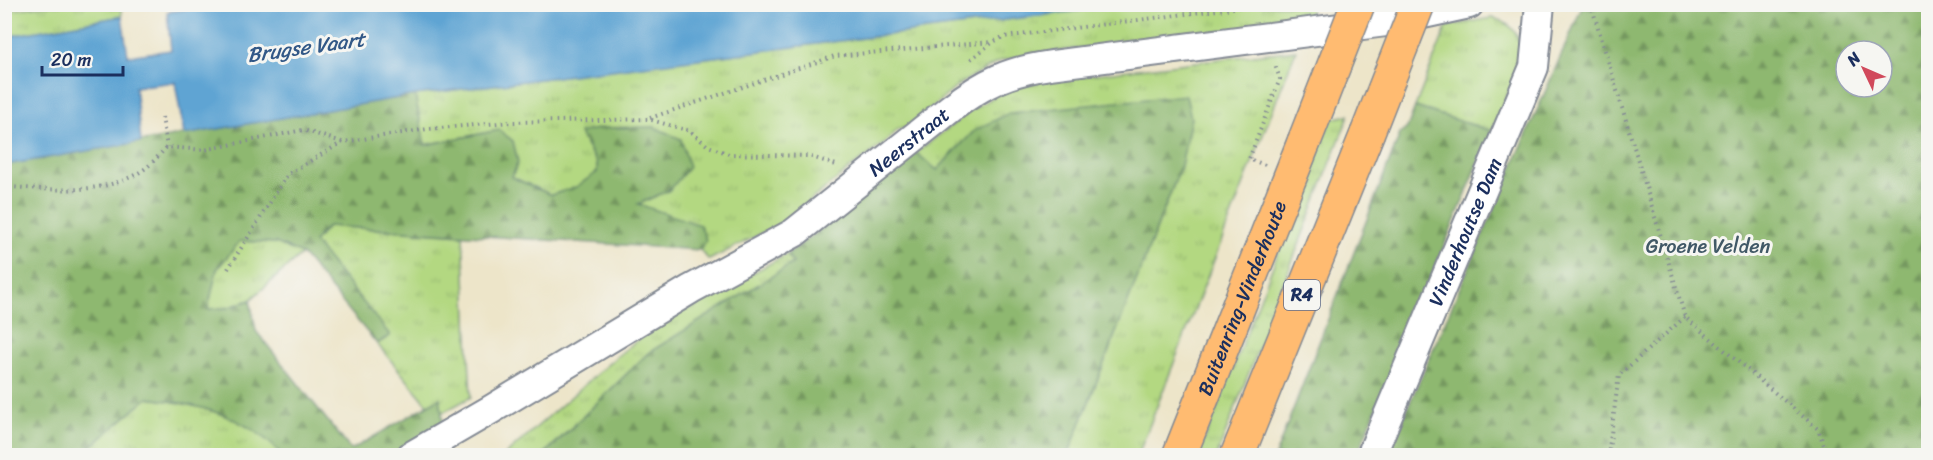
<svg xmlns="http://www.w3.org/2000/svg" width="1933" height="460" viewBox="0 0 1933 460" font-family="Sriracha,sans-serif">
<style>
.grass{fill:url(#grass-tufts);stroke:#678470;stroke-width:1.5}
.forest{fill:url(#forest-firs);stroke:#547466;stroke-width:1.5;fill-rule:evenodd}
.water{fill:#5ea4d3;stroke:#3c6a98;stroke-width:1.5}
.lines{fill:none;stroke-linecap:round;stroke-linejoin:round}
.minor-casing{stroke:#848a94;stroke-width:32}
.trunk-casing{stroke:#848a94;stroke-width:36}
.path{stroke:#848a94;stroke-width:4;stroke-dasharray:1.5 4.5;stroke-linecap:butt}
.minor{stroke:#fff;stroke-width:28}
.trunk{stroke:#ffbb71;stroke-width:33}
.trunk-bridge-casing{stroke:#848a94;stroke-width:36;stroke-linecap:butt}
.trunk-bridge{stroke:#ffbb71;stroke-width:33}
.labels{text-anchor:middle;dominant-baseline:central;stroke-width:6;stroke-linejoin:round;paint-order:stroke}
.shield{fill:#f6f6f2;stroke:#5d6b8a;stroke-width:1.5}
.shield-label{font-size:18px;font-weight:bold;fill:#1b2f5e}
.street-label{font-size:20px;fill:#1b2f5e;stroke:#f6f6f2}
.park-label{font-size:20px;fill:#415967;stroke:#f6f6f2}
.water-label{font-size:21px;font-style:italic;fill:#325887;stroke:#f6f6f2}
</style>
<defs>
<pattern id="grass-tufts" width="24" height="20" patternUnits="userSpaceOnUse" patternTransform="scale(1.5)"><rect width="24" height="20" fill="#b3d881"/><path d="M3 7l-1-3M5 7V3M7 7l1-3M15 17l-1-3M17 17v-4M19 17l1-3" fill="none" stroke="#99ba72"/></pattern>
<pattern id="forest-firs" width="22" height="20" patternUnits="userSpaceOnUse" patternTransform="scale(1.5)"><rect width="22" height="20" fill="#8eb86f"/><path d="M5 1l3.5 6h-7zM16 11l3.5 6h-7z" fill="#73965e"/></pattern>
</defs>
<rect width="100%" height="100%" fill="#f6f6f2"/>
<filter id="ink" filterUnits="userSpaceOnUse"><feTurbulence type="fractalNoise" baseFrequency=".0167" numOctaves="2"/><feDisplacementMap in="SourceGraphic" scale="12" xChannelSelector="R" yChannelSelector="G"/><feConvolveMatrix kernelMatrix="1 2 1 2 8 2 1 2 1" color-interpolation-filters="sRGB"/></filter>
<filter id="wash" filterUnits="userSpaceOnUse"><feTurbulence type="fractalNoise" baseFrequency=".008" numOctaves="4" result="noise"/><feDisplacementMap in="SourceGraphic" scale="24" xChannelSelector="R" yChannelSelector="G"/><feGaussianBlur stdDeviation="1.35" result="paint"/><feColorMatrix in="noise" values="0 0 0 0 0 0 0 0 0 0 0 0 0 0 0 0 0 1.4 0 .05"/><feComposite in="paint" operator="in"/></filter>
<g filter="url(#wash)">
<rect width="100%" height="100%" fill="#ede5c9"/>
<path class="grass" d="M121,4L122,16L5,37L4,11L47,5Z
M1123,5H1313L1307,21L1033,54L1000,61L961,83L908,128L898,129L885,143L857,163L782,223L709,260L700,250L705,240L637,204L670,190L579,133L597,163V172L577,187L551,195L512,177L499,130L424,145L415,95Z
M1492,18C1514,23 1516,33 1525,53L1492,131L1415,107L1447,26Z
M1296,50L1138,455H1068L1181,166L974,131L937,170L916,153L973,109L1002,92L1038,81Z
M1349,115L1217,455L1198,456L1331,119Z
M328,226L463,235L471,397L442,413L440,399L428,405L377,344L390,336L314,242Z
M240,241L276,243L302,254L250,300L227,308L207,310L217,269Z
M787,254L794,263L648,353L543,455L504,456L616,357L654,327Z
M148,398C198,404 248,416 282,455L77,456L88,449Z"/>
<path class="forest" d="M1583,5H1928V455H1387ZM1846,51H1882V87H1846Z
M415,95L425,145L499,130L513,141L518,162L512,177L551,195L576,187L597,172V163L579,133L601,128L654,127L681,139L689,167L670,190L638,204L700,225L706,240L700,250L328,226L314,242L390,335L377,344L302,254L276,243L240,241L217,269L208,309L227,308L250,300L256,331L351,450L440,398L447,455H282C248,416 198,404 148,398L88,449L77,455H5L4,165Z
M1186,95L1191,118L1181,166L1068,455L543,456L648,353L793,263L787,254L841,215L916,153L937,170L974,131L1009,113Z
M1415,107L1492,131L1357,455L1275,456L1400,134L1407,128Z"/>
<path class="water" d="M217,5V4L1123,5L415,95L184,135L175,82L135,87L141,142L5,165V37L122,16L128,56L171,50L167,12Z"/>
</g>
<g filter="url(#ink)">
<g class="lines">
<g class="minor-casing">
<g id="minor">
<path id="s1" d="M411,456L492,409L691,289L794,233L951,108C985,82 1009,71 1051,65L1386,22L1469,4"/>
<path id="s2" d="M1371,456L1534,67L1540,4"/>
</g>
</g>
<g class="trunk-casing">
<g id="trunk">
<path id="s3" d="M1179,456L1304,142"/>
<path d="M1237,456L1367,134"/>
</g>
</g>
<path class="path" d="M1591,4L1685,317L1818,429L1828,456
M971,59L993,42L1003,37L1265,4
M162,117L167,147
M650,118L835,56L992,42
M1265,165L1249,159L1280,79L1275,65
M4,190L11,187C54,190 106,195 143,170C152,164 159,155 167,147L204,150L303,130L342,142
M228,269L288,174L343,142L428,129L512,122L648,119L690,131L708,146L729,154L809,156L836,165
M1608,456L1619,375L1685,317"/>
<use href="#minor" class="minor"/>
<use href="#trunk" class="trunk"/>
<g class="trunk-bridge-casing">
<path id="trunk-bridge" d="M1367,134L1418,4
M1304,142L1358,4"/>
</g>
<use href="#trunk-bridge" class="trunk-bridge"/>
</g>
</g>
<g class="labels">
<rect class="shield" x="1284" y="280" width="36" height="30" rx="4.5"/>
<g class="shield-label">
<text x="1302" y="295">R4</text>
</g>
<g class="street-label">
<text stroke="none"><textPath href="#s1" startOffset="590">Neerstraat</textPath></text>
<text stroke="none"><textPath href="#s2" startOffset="243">Vinderhoutse Dam</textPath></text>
<text stroke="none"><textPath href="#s3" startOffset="170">Buitenring-Vinderhoute</textPath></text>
</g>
<g class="park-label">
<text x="1708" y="246">Groene Velden</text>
</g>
<g class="water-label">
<text transform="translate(306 47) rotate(-8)">Brugse Vaart</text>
</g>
</g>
<rect width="1933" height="460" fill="none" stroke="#f6f6f2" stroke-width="24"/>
<g transform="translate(1864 69) rotate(314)"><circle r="28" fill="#f6f6f2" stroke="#9ea6b7" stroke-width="1.5"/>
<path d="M0-4.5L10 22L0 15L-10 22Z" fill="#d1495b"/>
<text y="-9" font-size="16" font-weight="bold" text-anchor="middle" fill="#1b2f5e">N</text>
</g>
<path d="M42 66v9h81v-9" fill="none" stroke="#1b2f5e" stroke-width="3"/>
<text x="51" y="66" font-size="18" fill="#1b2f5e" stroke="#f6f6f2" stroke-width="4.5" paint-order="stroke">20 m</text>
</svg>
